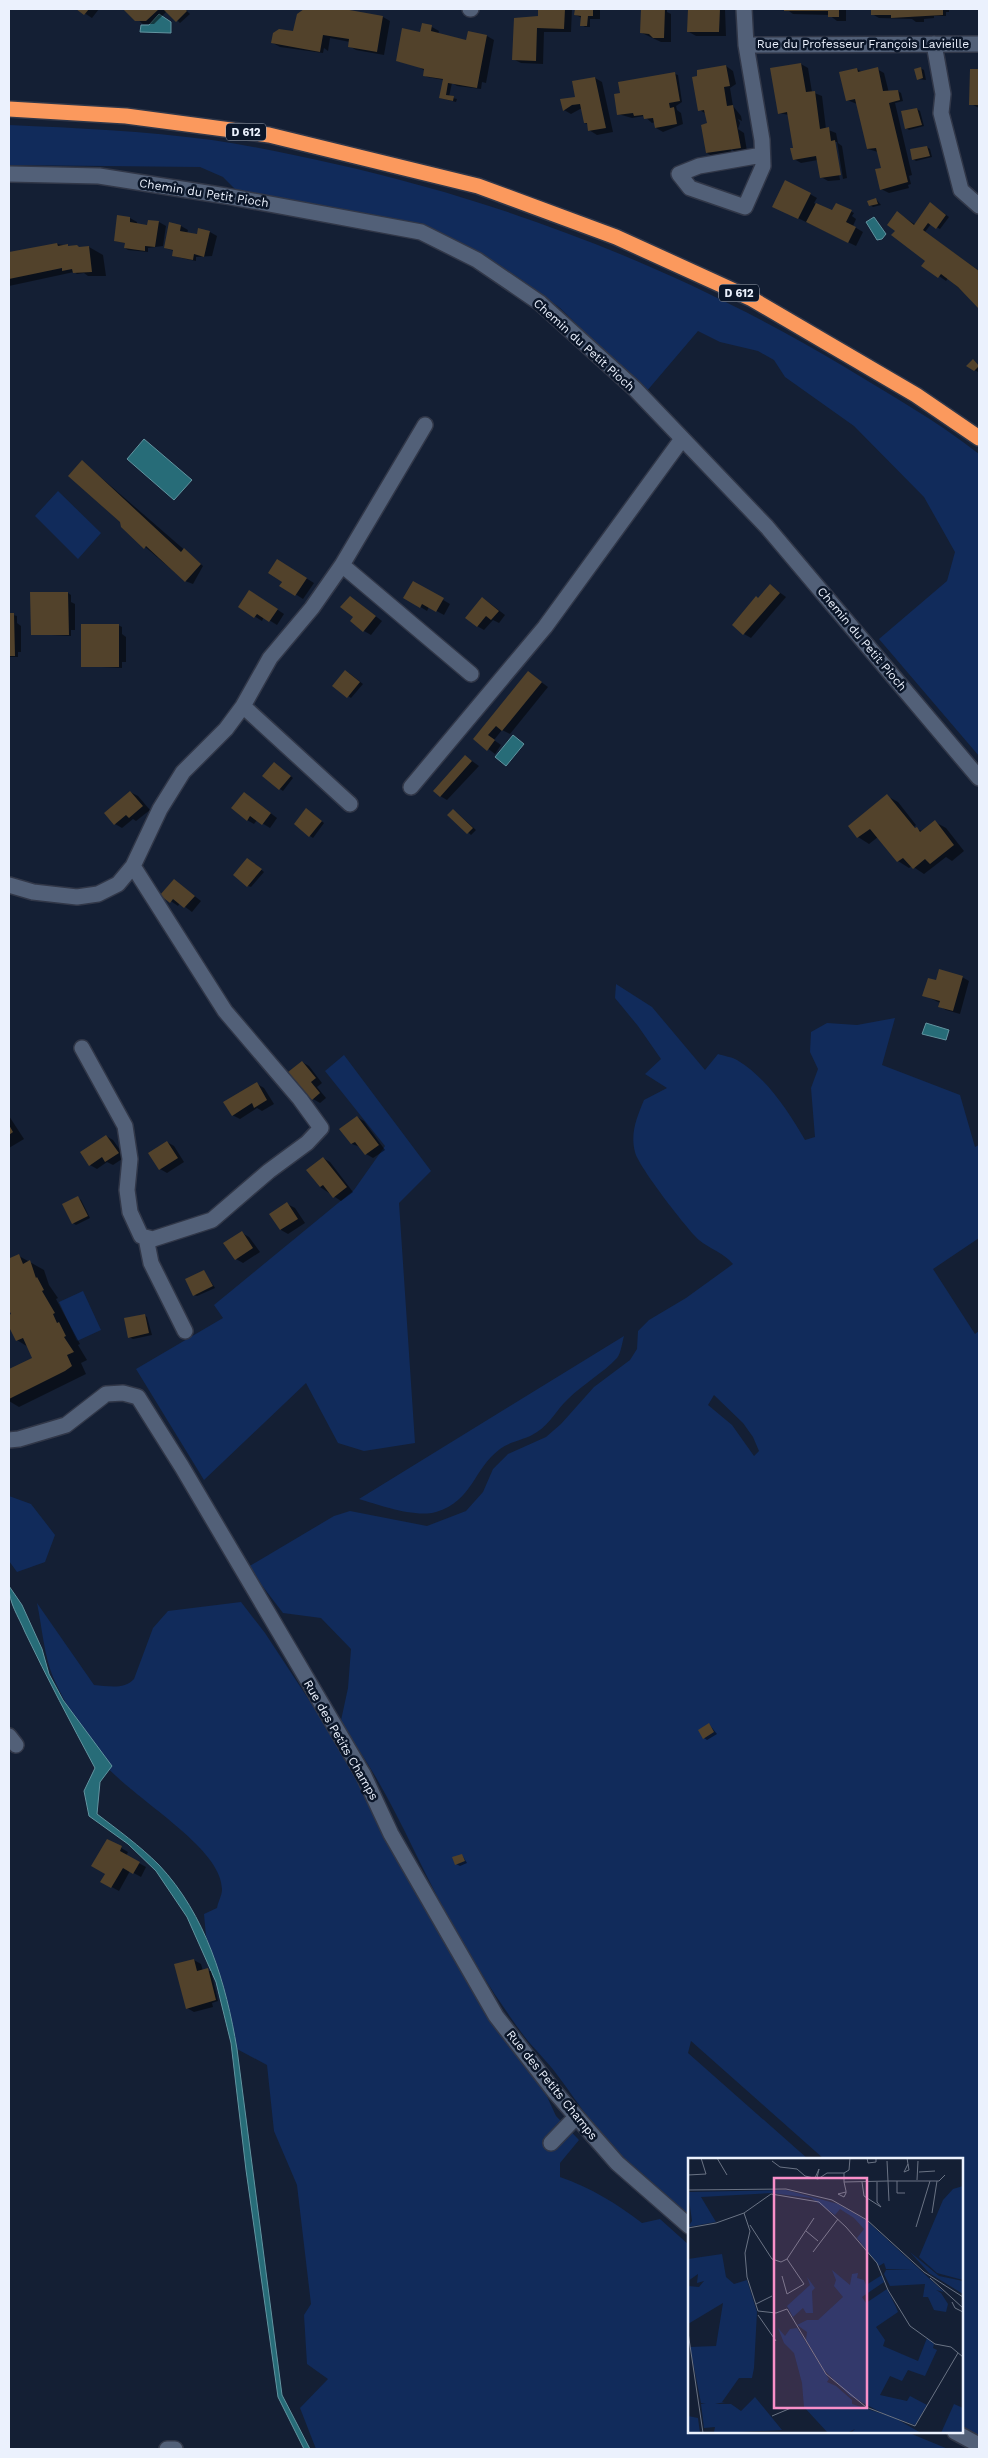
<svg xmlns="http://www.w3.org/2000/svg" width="988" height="2458" viewBox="0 0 988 2458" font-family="'Work Sans',sans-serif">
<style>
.green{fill:#112b5b;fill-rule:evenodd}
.water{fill:#276c78;stroke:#6294a0}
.shadow{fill:#0007}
.building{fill:#52422b}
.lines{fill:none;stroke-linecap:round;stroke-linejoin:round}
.minor-casing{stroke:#313748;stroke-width:18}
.highway-casing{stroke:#313748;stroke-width:18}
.minor{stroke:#526078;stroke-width:15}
.highway{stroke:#fb995d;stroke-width:15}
.labels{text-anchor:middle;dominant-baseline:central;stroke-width:5;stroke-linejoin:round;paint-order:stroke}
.shield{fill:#0b1629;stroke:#a8afbd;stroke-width:1}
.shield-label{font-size:11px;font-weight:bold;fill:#ebf1fd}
.street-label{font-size:12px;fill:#ebf1fd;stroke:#0b1629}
.inset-road{fill:none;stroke:#6a7384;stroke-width:1}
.view{fill:#f98fc9;fill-opacity:0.15;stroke:#f98fc9;stroke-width:2.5}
.inset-edge{fill:none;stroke:#ebf1fd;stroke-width:2.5}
</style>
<rect width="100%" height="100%" fill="#141f34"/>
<path class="green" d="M9,125C77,128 144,131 212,140C253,146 295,155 335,164C514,204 686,272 843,366C889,394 937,421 979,454V756L879,639L947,581L955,552L924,497L854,426L785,377L774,360L758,351L720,342L698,331L646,392L560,308L519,278L461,245L236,190L223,177L200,167L9,165Z
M58,491L101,533L78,559L35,516Z
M616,984L652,1007L705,1070L718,1054C724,1056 732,1057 737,1060C767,1078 788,1111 805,1140L815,1137L811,1088L818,1069L810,1052L811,1032L827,1023L857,1025L895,1018L882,1065L960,1095L975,1147L979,1145V1238L933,1269L975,1334L979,1331V2439L962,2429V2159H824L691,2041L688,2053L808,2159H689V2216C667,2198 643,2180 623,2160C599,2135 579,2104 558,2076C548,2062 535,2050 524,2036C498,2001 474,1963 453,1925C414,1858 389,1785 340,1725L348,1688L351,1649L321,1618L283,1613L248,1567L334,1516L350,1511L427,1526L466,1511L483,1492L493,1469L508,1454L546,1437L561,1424L594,1387L630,1360L637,1349L638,1331L649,1320L686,1298L733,1264C724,1253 710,1249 699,1240C687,1229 638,1166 635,1152C630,1133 637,1117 644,1100L667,1088L645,1074L661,1059L638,1026L615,998ZM714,1395L743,1423L753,1437L759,1451L754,1456L732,1425L708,1405Z
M344,1055L431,1171L399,1203L415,1443L364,1451L338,1443L306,1383L204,1480L136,1369L223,1318L214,1305L354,1190L385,1146L325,1071Z
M83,1291L101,1330L77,1341L59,1302Z
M624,1336C622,1343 621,1353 617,1358C603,1373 583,1384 568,1399C556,1410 551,1423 537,1432C526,1440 510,1441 500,1449C473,1469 473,1501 436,1512C415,1518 379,1505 359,1499Z
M9,1496L31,1504L55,1535L45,1562L17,1572L9,1561Z
M241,1602L265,1633L353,1767L537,2075L556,2116L579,2140L560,2163V2177C591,2188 616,2203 642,2223L660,2219L689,2245V2432H907L948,2449H316L300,2408L328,2379L307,2364L304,2315L311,2304L297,2185L274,2131L267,2065L237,2049L222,1981L206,1936L204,1914L217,1908C218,1902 222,1895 222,1890C223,1845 123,1794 98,1756C82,1732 65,1704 53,1677C44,1655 42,1627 37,1603L94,1685C108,1686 124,1690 134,1679L153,1628L168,1611Z"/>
<path class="water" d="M159,14L171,22V33L140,32L141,25H149Z
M874,217L886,234L882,239L877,240L866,222Z
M144,439L192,480L174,500L127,459Z
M513,735L524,744L506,766L495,757Z
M926,1023L949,1030L946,1040L922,1034Z
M9,1586L22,1605L42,1649L49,1674L63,1700L112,1766L100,1782L97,1814C118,1830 140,1846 159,1865C206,1915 226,1983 237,2049L282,2395L310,2449H304L278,2397L246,2170L231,2043L216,1982L187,1917L156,1871L128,1844L89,1816L84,1791L95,1768C71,1723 47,1678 25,1632C18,1615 9,1604 9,1586Z"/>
<path class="shadow" d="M78,9H99L92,18Z
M125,9H185L190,14L180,23L167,11L154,24H143Z
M306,9H317L316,16H318L320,9H337L383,17L390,21L384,55L356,50L349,46L350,42L330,38L328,51L324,48L323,53L280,47L273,43L294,32L298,15Z
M539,9H600V19H590V27H585L582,25V18L576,15V9H572L571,32H544L543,64L521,63L513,59L529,23V17H539Z
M619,9H667V12L671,14V42H661L642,33V10Z
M689,9H725L726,36H696L689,32Z
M786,9H846V21H837L829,15L793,14Z
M872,9H949V12H946V16H934V18L924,19V22H916L912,19L879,18L872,14Z
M432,27L439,31L438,34L473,42L487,36L494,40L486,83L482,82L481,89L457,86L452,83L449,97L457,99L456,102L440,98L444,80L427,77L424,75L425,71L416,65L397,61L420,33Z
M801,64L808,68L812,92L822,96L826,129L836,133L838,143L842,146L847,178L843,179L837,142H834L840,180L828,181L821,177L818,160L801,163L794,159V148L789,115L779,113Z
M726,66L733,71L736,84L730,88L733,106L741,116L742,121L738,119L740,123L738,129L744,133L747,151L738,153L731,149L732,154L714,157L707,153L708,124L706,114L700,110Z
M920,68L924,70L926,80L918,79Z
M857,69L862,72L877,69L884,73L889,93L898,91L901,93L903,101L895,103L912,175L909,176L911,184L908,185L909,188L889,193L881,189L882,169L878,152L868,149L857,104L847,100Z
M971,70H979V108L971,104Z
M675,74L678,75L682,102L676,106L677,110L681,113L683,124L663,132L656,128L655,122L652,123L644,116L632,118L618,114Z
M595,78L602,82L613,132L597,135L589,130V125L585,123L582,108L571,114L564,110Z
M917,109L920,111L924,126L909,130L906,128Z
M927,147L930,149L932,157L916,161L913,159Z
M810,194L817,198L814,203L832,212L836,204L854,213L852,216L856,219L853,226L863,232L856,246L781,210Z
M876,199L881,205L873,207L870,205Z
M933,205L949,217L940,229L931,224L925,232L979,271V307L948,278L946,281L923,265L926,261L896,230L897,213L916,225Z
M130,218L137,222V225L148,226L149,221L159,222L166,226L163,246L148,248V252L128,250L125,248L126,243L115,241Z
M181,226L188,230L187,234L198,236L210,232L217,236L212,256L196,257V261L177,257L174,256V251L165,248Z
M57,244L81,248L89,247L103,255L106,276H88L84,273L77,274L74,272L9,286V253Z
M973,361L979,366L978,372L968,366Z
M82,461L203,566L193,584L185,581L122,527L121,522Z
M285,565L314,583L303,599L281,585Z
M413,582L450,604L444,615L429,607L427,611L404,597Z
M771,586L786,597L751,638L744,634L759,599Z
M68,593L71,595V602L75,604V630H71V636L32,634Z
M257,596L284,614L277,625L264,617L262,621L240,607Z
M351,597L382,621L371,635L364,631L354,617Z
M483,598L505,615L499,623L493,620L484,630L477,626Z
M9,614L17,616V623L21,626V652H18V657H9Z
M118,625L122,627V634L126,637V662H122V668L82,666Z
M349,673L363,684L351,698L334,686Z
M529,673L548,687L510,734L502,730L494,740L501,745L495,754L475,739Z
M465,756L479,766L447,800L440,796Z
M277,765L293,778L283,791L280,789Z
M130,792L138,796L150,810L136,821L133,819L122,828L115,824Z
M244,793L277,818L270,828L257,820L254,824L247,820Z
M887,796L898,802L916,825L914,827L916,829L922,831L935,822L946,828L964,851L952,861L946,857L924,874L912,866L909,868L898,861L878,837L869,844L858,837L850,827Z
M310,812L324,823L313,838L310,836Z
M456,812L476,830L471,835L449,815Z
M251,861L264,872L251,887L248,886Z
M174,880L201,901L192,912L180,903L178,906L162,895Z
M962,977L969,981L960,1014L946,1010L939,1006L940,1003L926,996L937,982Z
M302,1062L309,1066L322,1083L317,1087L326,1098L320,1103L313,1099Z
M257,1084L264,1088L274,1104L262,1111L257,1108L240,1119L232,1115Z
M9,1116L24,1139L9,1148Z
M357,1117L364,1121L385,1150L373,1158L366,1154L360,1147L352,1144Z
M106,1136L113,1140L125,1157L113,1165L107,1162L97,1169L90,1165Z
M167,1142L174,1146L184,1162L167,1173L160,1169Z
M323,1158L330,1162L353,1192L341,1201L320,1187Z
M78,1198L81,1200L90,1218L76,1225L73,1223Z
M287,1204L295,1208L305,1223L288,1234L281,1230L271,1214Z
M242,1233L249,1237L260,1252L243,1263L236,1259Z
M19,1256L44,1270L49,1285L58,1298L56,1299L80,1344L78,1345L87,1360L81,1363L86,1374L19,1407L9,1401V1371L34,1358L28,1347L17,1340L9,1324V1317L13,1315L9,1307V1261Z
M204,1271L215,1288L197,1296L194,1295Z
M144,1315L147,1317L152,1335L133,1339L129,1337Z
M709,1724L717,1734L707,1740L704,1738Z
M108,1840L128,1852L126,1856L146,1867L141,1877L130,1871L119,1891L102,1882L106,1873Z
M462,1855L467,1863L460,1866L456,1864Z
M194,1960L201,1964L203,1971H211L218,2001L212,2003L213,2007L194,2012L187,2008Z"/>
<path class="building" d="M76,9H89L84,15Z
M123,9H159L146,21H135Z
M163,9H185L187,11L176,22Z
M304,9H344L383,16L377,52L348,47L349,39L323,35L320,52L271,43L273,33L279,29L293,31L297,14Z
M538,9H565L564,29L537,28L536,61L512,60L514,18L538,16Z
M575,9H593V16H588L587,26H580L581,16L574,15Z
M641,9H665L664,38H653L649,34L640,33Z
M688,9H720L719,32H687Z
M784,9H839V17H828V11H784Z
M871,9H943V15L891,18V15H871Z
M422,23L432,25L431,31L466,40L468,31L487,35L477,88L448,83L446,95L454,96L453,101L439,98L443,79L423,76L424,69L396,61L402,28L420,32Z
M801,63L806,92L815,91L820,129L829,127L831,141L835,140L841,175L820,178L816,156L793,160L790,148H793L787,112L778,114L770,68Z
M726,65L730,86L724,87L727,106L733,105L741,148L706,153L701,125L707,123L704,110L698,111L692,77L697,76V70Z
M878,67L883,91L898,90L900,100L889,103L908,182L880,190L875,169L881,168L876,148L867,149L855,99L846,101L839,72L857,68L858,72Z
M921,67L923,78L917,80L914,69Z
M970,69H979V105H969Z
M675,72L680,101L669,103L670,108L674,107L677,124L655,128L653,118L644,119L643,115L634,116L633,113L617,115L614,94L620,93L618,82Z
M595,77L606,128L588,131L587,123H584L580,104L572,105L563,111L560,99L575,97L572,81Z
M917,108L922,125L905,129L901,111Z
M927,146L930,156L912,160L910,149Z
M785,180L811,193L798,219L772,207Z
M876,198L878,204L869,206L867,201Z
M930,202L946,215L936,229L928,223L923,230L979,271V309L958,287L941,274L938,278L921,266L925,261L891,235L895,231L887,225L897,211L914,225Z
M816,203L832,210L836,203L852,210L846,222L856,227L848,243L806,222Z
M117,215L130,217V222L147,225L148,220L159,221L155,247L145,246V251L124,248L125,243L114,241Z
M169,222L181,225L180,231L197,234L198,228L210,231L204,257L194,254L193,260L172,256L173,250L164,248Z
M57,243L58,246L68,244V246L77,245L79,247L89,246L92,272L73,273L72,269L62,271V268L9,279V252Z
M973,359L979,366L974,371L966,366Z
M82,460L181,552L184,548L201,564L185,582L146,546L144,549L121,527L120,522L68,476Z
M277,559L307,578L295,596L279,586L282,582L268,573Z
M413,581L444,598L436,612L422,604L420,608L403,598Z
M770,584L780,593L743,635L732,625L756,596L758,598Z
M249,590L278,609L269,622L257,614L254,618L238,607Z
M30,592H68L69,635H31Z
M350,596L376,616L363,632L350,621L353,617L340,607Z
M482,597L499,611L491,620L486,616L477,627L465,618Z
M9,613H14L15,656H9Z
M81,624H119V667H81Z
M345,670L360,682L347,698L332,686Z
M528,671L542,682L502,731L496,726L488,735L495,740L487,751L473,739Z
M465,755L472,761L440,797L433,791Z
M274,762L291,776L279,790L262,776Z
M130,791L143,806L129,818L126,815L114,825L104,813Z
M244,792L271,813L262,825L250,816L247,821L231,808Z
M887,794L915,828L917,827L920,832L935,820L954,845L930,864L925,859L913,869L903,858L897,862L870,829L857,838L848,826Z
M306,808L322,821L309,837L294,824Z
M453,809L473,828L467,834L447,815Z
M247,858L262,869L247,887L233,875Z
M174,879L195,896L184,908L173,899L170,903L160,895Z
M939,969L963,976L953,1011L938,1007L940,1001L922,996L928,978L936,980Z
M302,1061L316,1078L311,1082L320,1093L312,1100L288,1072Z
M257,1082L267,1100L254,1108L252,1103L232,1116L223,1102Z
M357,1116L379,1145L365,1155L355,1142L351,1144L339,1129Z
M9,1125L13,1132L9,1135Z
M106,1135L119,1153L105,1162L102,1157L89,1166L80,1152Z
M167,1141L178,1158L159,1170L148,1153Z
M323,1157L347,1187L333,1198L323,1185L320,1187L306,1170Z
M78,1196L88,1216L72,1224L62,1204Z
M287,1202L298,1219L280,1230L269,1214Z
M242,1231L253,1248L235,1260L223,1243Z
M19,1254L23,1264L30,1260L36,1278L37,1277L44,1290L42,1291L55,1313L53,1314L57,1323L59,1322L66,1336L64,1337L74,1352L67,1355L72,1366L65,1371L9,1399V1369L32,1358L23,1338L16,1341L9,1327V1315L11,1314L9,1310V1255L10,1258Z
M204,1270L213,1286L193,1296L185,1279Z
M145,1314L149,1333L128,1338L124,1318Z
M709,1723L714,1732L703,1739L698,1730Z
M107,1839L122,1846L120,1851L140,1862L133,1874L123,1868L111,1888L100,1882L105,1874L91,1866Z
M462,1854L465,1861L455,1865L452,1857Z
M194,1959L197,1971L208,1968L216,2000L186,2009L174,1964Z"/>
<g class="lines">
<g class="minor-casing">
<path id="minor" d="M470,9H471
M744,9L746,45L762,140L763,166L745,207L690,188L679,174L699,166L762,155
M934,44L943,94L941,113L961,190L979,206
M746,45L979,44
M9,174L99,176L226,196L421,232L477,260L540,303L634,388L767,527L979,778
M342,565L471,674
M243,706L350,804
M411,787L545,627L682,439
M9,885L33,892L77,897L98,894L118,884L133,866L160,809L183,772L226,729L243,706L270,658L312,608L342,565L425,425
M82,1048L125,1126L130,1159L127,1190L130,1212L141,1236L153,1239L212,1220L269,1171L307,1143L321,1128L300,1099L225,1011L133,866
M146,1238L151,1263L185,1331
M9,1440L19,1439L66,1425L106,1394L123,1393L138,1397L182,1467L363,1774L391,1834L496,2016L554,2091L617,2163L689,2226
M9,1736L16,1745
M551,2143L576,2117
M955,2432L979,2445
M167,2449H175"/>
</g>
<g class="highway-casing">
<path id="highway" d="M9,109L126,116L269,135L478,186L616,237L752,299L916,395L979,438"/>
</g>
<use href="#minor" class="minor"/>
<use href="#highway" class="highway"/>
</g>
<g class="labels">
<g class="shield">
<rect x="226" y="123.5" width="40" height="17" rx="4"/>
<rect x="719" y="284.5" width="40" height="17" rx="4"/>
</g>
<g class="shield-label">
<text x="246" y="132">D 612</text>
<text x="739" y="293">D 612</text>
</g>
<g class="street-label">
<text x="863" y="44">Rue du Professeur François Lavieille</text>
<text transform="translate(204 193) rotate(9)">Chemin du Petit Pioch</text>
<text transform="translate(584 345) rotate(42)">Chemin du Petit Pioch</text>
<text transform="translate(862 639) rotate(50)">Chemin du Petit Pioch</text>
<text transform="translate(341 1740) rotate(60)">Rue des Petits Champs</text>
<text transform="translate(552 2085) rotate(51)">Rue des Petits Champs</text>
</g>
</g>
<g transform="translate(688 2158)">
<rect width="275" height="275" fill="#141f34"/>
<path d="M275,28V122L249,115L231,99L255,42L265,31ZM98,32L150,46L178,62L256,134L248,132L253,135L260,146L258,154L246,152L240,139H235L237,126L202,128L196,116L198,112L226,111H198L196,105L191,108L169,80L176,71L166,60L152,51L147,57L123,40L83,35L13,39L28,64L0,69L4,63L0,34ZM222,94L251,118L275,123V136L241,115ZM34,96L38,119L46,126L59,122L69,154L66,210L64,220H51L34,244H37L22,247L13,245L2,189L28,188L35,145L0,166V128L11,129L16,123L9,125L10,116L0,123V101ZM144,112L162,127L164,116L170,115L169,120L176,122L178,127L194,117L196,124L174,139L178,145L199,131L208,149L210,154L188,169L197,182L195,188L230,203L239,180L246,186L245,190L249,192L237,218L220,212L214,223L202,218L192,237L219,243L222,238L239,247L227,267L196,256L162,238L135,211L118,182L119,174L109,167L119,162H130L155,139L146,128L148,122ZM119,119L127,130L124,133L125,155H118L115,150L105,159L99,148L122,127ZM90,170L97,178L102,171L109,170L141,221L139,224L148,228L164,242V246L207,260L233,275H163L167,271L159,275H140L116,249L114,225L106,195L96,185ZM67,239L94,272L30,275L26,274L27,269L16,270L13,246H43L53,253ZM266,246L275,250V275H253ZM0,258L10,260L12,275H0Z" fill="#112b5b"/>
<path class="inset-road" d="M29,0L39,17M179,0L180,5L188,4V0M219,0L221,12L216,14L220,6M84,3L92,9L109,11L117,18L130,21L139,15H156M231,14L247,13M0,17L18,16L13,0M127,20L131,11L129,20M229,22L230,3M209,23V35H217M156,24L200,23L199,3M174,24L176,38L193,49L189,44V24M0,32L98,31L144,42L179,62L236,114L275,139M158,34L150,36L156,39L158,35V33L156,24V15L161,12L162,0M201,43L200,23H251L257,17M56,55L83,36L131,44L158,69L189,105L200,132L222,168L247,186L263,189L275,199M244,55L249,23M62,67L84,101L93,104L99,101L126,60M228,69L242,23M0,70L28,65L56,55L62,73L57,95L59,119L70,153L88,155L99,151L138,216L178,249L227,268L270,195M118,73L130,83M125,94L150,61M94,118L99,136L116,126L99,101M242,120L275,150M264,144L267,150L275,154M68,146L84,138M70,157L88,183M0,174L15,275M84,258L103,250"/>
<path class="view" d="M86,20H179V250H86Z"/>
<rect width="275" height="275" class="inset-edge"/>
</g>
<rect width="988" height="2458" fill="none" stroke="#ebf1fd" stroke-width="20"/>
</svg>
